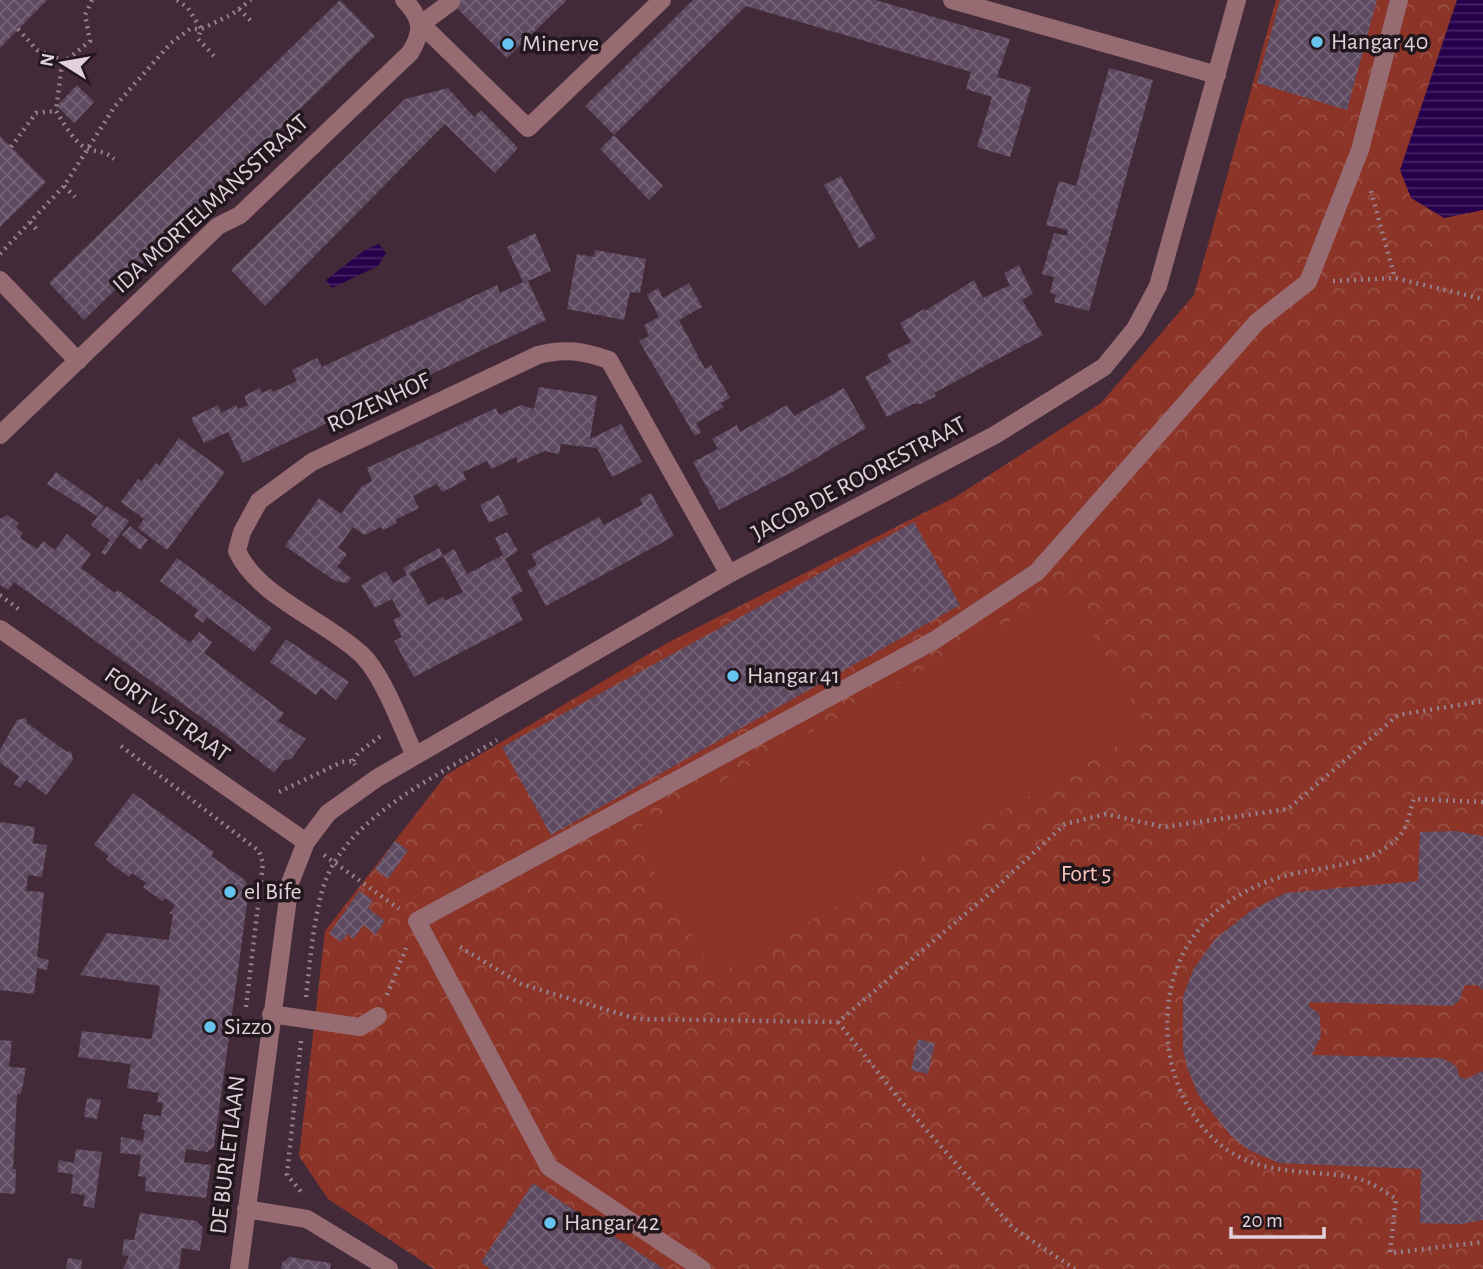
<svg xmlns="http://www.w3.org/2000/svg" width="1483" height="1269" viewBox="0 0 1483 1269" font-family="'Alegreya Sans',sans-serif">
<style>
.park{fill:url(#park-crowns)}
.garden{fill:#8b3427}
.water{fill:url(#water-rules)}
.building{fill:url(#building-cross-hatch)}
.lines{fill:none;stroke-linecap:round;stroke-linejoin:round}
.path{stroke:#96818d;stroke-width:4.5;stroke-dasharray:2 5;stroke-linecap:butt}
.minor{stroke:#966b72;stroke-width:18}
.poi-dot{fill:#66c4ef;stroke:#22171d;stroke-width:2.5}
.labels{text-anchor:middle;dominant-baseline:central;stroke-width:7;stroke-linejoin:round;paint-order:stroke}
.poi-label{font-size:24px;fill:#e2d1da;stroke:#22171d;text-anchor:start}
.street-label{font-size:24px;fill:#e2d1da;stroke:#22171d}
.park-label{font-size:24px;fill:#fcc8be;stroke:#22171d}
</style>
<defs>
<pattern id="park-crowns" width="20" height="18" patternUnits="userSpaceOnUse" patternTransform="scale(1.75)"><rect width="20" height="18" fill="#8b3427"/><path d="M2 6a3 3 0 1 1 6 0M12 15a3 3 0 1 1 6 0" fill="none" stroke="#9b5046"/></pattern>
<pattern id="water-rules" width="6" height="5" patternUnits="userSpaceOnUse" patternTransform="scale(1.75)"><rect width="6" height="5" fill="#26004b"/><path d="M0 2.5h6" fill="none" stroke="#452464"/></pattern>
<pattern id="building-cross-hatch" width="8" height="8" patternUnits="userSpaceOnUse" patternTransform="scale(1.75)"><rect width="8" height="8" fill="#5d4960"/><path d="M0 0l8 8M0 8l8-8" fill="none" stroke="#746276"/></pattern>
</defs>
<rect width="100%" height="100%" fill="#432a38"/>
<path class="park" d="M1276,0H1483V1269H434L328,1199L299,1156L325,931L446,775L667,643L957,496L1101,403L1194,295Z"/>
<path class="garden" d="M1068,589L1147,728L716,975L631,832Z"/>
<path class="water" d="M1457,0H1483V210L1444,218L1411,198L1400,170Z
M379,244L386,253L378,266L332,288L326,280L365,250Z"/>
<path class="building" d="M0,0H47L0,48Z
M340,0L375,36L84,320L49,283Z
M449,0H567L507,58Z
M693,0H875L1010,39L997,77L1031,87L1010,157L977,147L992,97L966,89L971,72L746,6L614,135L585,106Z
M1280,0H1377L1347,110L1257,83Z
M1109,68L1153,80L1089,311L1054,302L1056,295L1050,292L1054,277L1042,274L1054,233L1068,236L1067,230L1046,225L1059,181L1076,186Z
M77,85L94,102L74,123L57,106Z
M448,88L474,117L481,110L518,148L495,173L445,124L265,306L231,270L405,99Z
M614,135L663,186L649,200L600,149Z
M0,136L46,182L0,227Z
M841,176L876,238L859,248L824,185Z
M535,233L551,271L528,281L546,320L243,463L228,432L204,443L191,418L218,405L221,413L236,405L238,409L248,405L244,396L260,388L262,393L271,389L273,392L297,381L292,370L317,358L322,367L497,285L500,293L523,282L507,247Z
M595,250L646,259L640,293L630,292L624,320L567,309L577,254L594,257Z
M1019,265L1033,294L1022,300L1043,335L934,393L936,396L921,404H913L887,417L865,377L891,362L887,354L911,342L900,323L924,309L925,311L974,280L983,298L1010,285L1004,273Z
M689,283L702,307L679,320L705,369L711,365L730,398L721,403L724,407L696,423L701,432L695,436L639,341L649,336L644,325L659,317L647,295L658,288L663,298Z
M539,387L597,396L590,439L621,424L642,462L612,477L597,448L561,444L559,454L544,451L518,463L516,457L491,469L487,461L463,472L466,480L442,492L437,484L413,496L419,508L395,520L397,523L383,530L381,527L364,535L353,527L338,548L347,554L337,567L351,578L347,583L335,581L285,546L319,498L341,514L362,486L372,481L367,468L496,408L499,415L521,405L534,409Z
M844,388L866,428L794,471L719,510L693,462L718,449L712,439L737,425L740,432L787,405L794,416Z
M179,438L225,472L167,550L138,528L144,519L121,502L138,479L142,481L156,463L159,466Z
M56,472L104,506L97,516L47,484Z
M651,493L674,536L546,606L527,571L537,565L531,554L599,517L604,525L643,504L640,499Z
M499,495L508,514L489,523L480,505Z
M106,506L129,521L105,555L101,553L110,540L91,525Z
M7,515L19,523L16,528L23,533L20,538L37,549L43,541L55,550L67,534L91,554L81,568L115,593L118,590L190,643L199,632L212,642L204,653L284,713L278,721L306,739L291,759L284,760L274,773L230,738L14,582L8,590L0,585V519Z
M914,522L960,605L551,835L502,747Z
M130,526L148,540L140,550L122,535Z
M507,532L518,551L505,559L523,591L511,597L523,620L414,677L394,641L402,637L393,620L401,616L392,599L375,608L361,585L386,571L393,583L407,575L403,568L439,548L443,556L410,573L428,605L443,597L445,601L463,592L443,556L454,549L467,574L503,555L495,538Z
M177,558L272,628L254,652L207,617L203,623L194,616L198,610L160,581Z
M286,639L349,682L336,700L321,688L316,695L270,662Z
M26,718L27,723L67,752L71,751L73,760L46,795L26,780L20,788L14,784L19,776L0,763V750L17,720Z
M133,793L214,852L211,856L245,880L249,889L214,1147L207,1152L186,1149L184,1162L211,1165L206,1198L145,1191L146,1177L138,1176L141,1155L120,1153L121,1137L143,1141L145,1130L141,1129L144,1114L161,1116L163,1103L157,1102L159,1093L127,1088L131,1064L78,1057L82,1031L152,1039L160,986L80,975L107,933L169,940L173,914H169L175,905L165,898L162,901L143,887L146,883L132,873L129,877L106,860L109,856L94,845Z
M0,822L35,827L33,843L47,845L42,877L28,875L26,891L44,892L37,957L49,960L47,970L37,968L34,994L0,990Z
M1456,831L1483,836V990L1477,985H1465L1459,1001L1452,1006L1310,1002L1309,1007L1319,1013L1320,1021L1321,1036L1312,1055L1441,1058L1452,1063L1457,1067L1459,1076L1466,1079L1483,1071V1220L1460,1224L1420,1223L1421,1169L1279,1163L1249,1150L1231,1136L1199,1096L1188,1070L1183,1049V997L1193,970L1215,939L1252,910L1285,893L1418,881L1420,832Z
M395,841L408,850L388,879L375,869Z
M359,891L373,900L368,908L385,921L375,935L364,925L353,939L347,934L341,942L329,934Z
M918,1039L935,1043L928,1074L911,1070Z
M0,1040L12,1041L9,1067L26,1068L21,1094H17L13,1169H16L15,1194L0,1193Z
M87,1098L101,1100L97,1119L84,1117Z
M76,1149L102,1152L94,1208L83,1206L85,1195L71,1193L73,1174L57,1172L59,1160L74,1163Z
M533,1183L664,1269H490L481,1262Z
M140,1213L197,1221L203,1228L200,1251L182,1248L179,1269H123L129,1256L122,1255L124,1239L134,1240Z
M289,1257L331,1263L330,1269H281L282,1263Z
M68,1258L82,1260L81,1269H66Z"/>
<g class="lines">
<path class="path" d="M92,0L85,15L90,41L68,59L61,71L56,111C63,122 76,146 89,149C100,153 104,150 114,159
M177,0L188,8L201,29L198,39L216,58
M239,9L253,23
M18,29L37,50L66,62
M11,147L36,113L56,111
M64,186L75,197
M1371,191L1395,278
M30,222L39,232
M0,254L64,186L115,106L171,43L190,29H201L231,15L251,0
M1333,281L1395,278L1483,299
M0,595L21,611
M121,746L259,851L263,863L246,1007
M353,761L358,753L382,735
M279,792L342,762L353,761L355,765
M1483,802L1414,799C1410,809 1408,826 1401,834C1372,868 1324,865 1284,876C1205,899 1161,958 1168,1041C1171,1082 1192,1125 1226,1149C1267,1178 1314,1168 1359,1179C1372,1182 1385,1192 1396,1199L1390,1253L1483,1242
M324,855L399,909
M460,947L521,984L637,1019L838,1022L990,893L1065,824L1106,814L1164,827L1288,809L1398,715L1483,701
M387,995L406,948
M306,997C310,962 313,925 322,891C342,818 438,776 497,740
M838,1022L900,1100L1013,1228L1075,1269
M301,1041L287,1175L302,1193"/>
<path class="minor" d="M952,0L1217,75
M451,2L421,24L528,128L662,0
M0,280L78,361
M0,435L218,226L240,215L410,53C423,32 423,19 404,0
M0,629L306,842
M414,754C402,727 382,673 361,654C325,620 258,597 237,551L242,532L259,501L312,462L538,355C565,348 583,351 609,360L729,574
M271,1014L360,1027L378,1016
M246,1209L307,1219L389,1269
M239,1269L290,883L306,842L328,813L377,778L729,574L995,435L1104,367L1135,329L1158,286L1237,0
M702,1269L549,1167L417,921L935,640L1037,572L1257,322L1308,282L1360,150L1399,0"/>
</g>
<g class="poi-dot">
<circle cx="1317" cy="42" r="7"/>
<circle cx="508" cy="44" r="7"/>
<circle cx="733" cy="676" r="7"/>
<circle cx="230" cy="892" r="7"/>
<circle cx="210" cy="1027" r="7"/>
<circle cx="550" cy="1223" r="7"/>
</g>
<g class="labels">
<g class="poi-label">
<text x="1331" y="42">Hangar 40</text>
<text x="522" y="44">Minerve</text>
<text x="747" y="676">Hangar 41</text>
<text x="244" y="892">el Bife</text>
<text x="224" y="1027">Sizzo</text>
<text x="564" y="1223">Hangar 42</text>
</g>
<g class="street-label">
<text transform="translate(211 204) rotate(-42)">IDA MORTELMANSSTRAAT</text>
<text transform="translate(379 403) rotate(-25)">ROZENHOF</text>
<text transform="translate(859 479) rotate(-28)">JACOB DE ROORESTRAAT</text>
<text transform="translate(167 715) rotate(35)">FORT V-STRAAT</text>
<text transform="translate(228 1155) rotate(-83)">DE BURLETLAAN</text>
</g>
<g class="park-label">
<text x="1086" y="874">Fort 5</text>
</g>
</g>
<g transform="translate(63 63) rotate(281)" stroke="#22171d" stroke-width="5" paint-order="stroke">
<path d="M0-5L12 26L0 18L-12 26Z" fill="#e2d1da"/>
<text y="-10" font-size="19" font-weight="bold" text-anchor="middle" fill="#e2d1da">N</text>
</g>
<path d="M1231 1227v10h93v-10" fill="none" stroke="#e2d1da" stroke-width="3.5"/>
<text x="1242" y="1227" font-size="21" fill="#e2d1da" stroke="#22171d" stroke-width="5" paint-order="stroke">20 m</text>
</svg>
